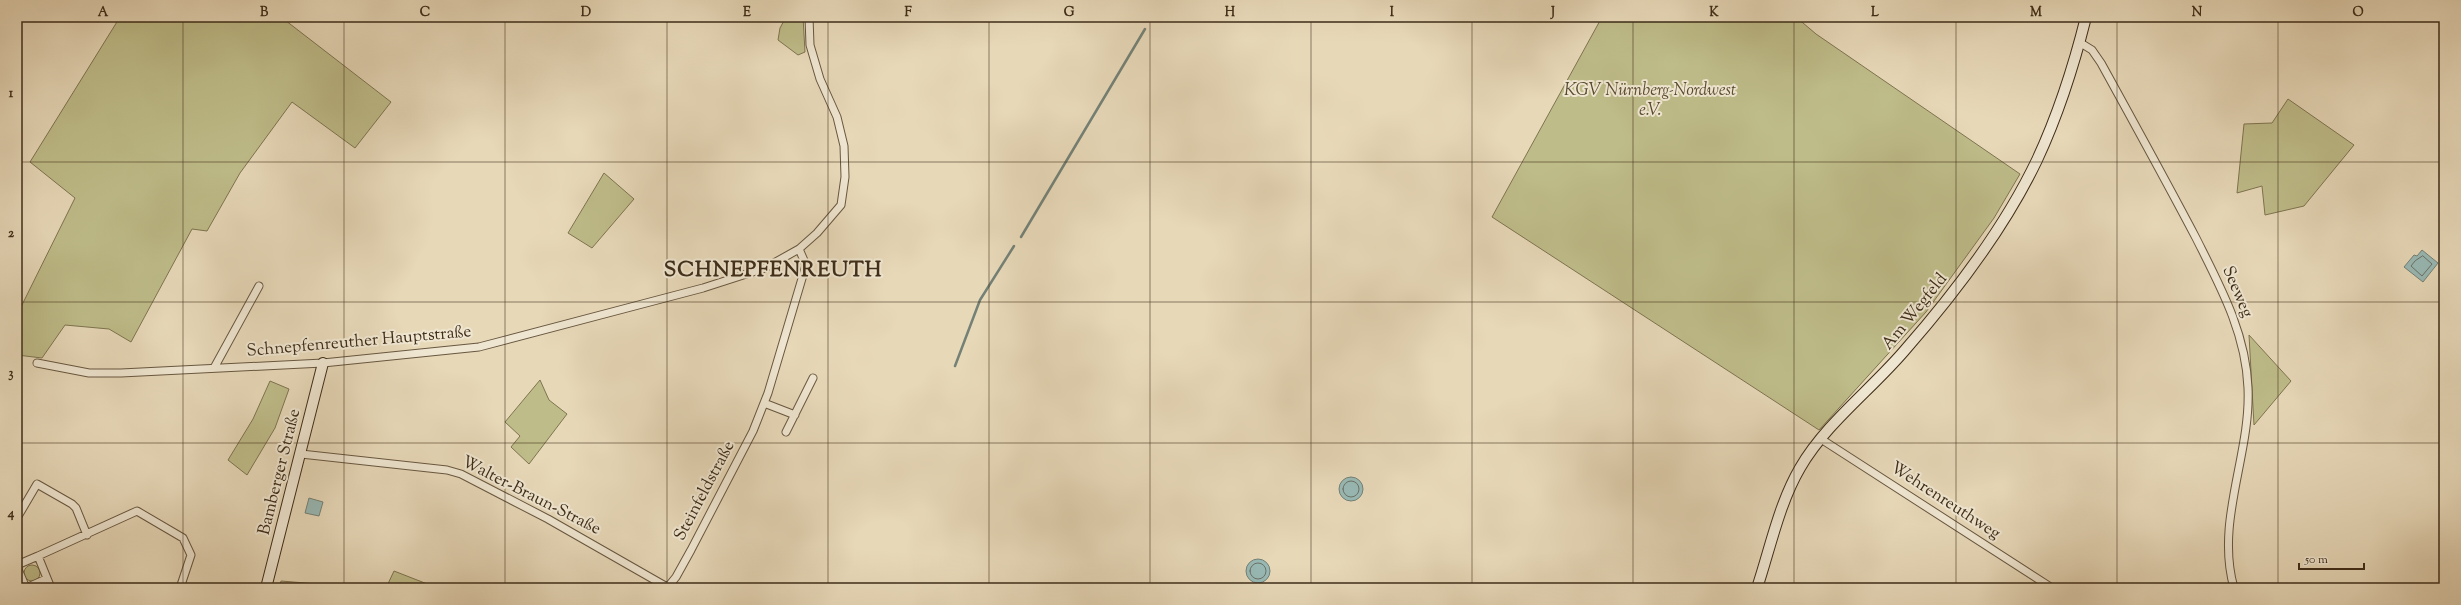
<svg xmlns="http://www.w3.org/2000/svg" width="2461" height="605" viewBox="0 0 2461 605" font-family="'Sorts Mill Goudy',serif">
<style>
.green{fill:#bebc89;stroke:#7e7450}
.water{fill:#98b9b5;stroke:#748176}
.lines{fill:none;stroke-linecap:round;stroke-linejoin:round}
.shore{stroke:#6b7266;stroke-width:1}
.stream{stroke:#748176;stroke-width:2.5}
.street-casing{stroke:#685740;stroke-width:9}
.secondary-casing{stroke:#3e2c18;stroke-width:12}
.street{stroke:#efe6d1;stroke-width:7}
.secondary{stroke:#efe6d1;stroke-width:10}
.grid{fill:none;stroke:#3e2c18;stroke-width:1;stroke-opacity:0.55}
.labels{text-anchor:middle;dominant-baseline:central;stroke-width:4;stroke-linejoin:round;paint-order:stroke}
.park-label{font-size:17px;font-style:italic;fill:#58492f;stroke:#efe6d1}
.street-label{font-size:17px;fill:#3e2c18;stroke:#efe6d1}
.district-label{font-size:21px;font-weight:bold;letter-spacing:1px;fill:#3e2c18;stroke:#efe6d1}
.neatline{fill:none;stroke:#3e2c18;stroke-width:1.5}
.grid-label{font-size:13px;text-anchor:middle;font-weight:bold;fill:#3e2c18}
</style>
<rect width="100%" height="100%" fill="#e7d8b8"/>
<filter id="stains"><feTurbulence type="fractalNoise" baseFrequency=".005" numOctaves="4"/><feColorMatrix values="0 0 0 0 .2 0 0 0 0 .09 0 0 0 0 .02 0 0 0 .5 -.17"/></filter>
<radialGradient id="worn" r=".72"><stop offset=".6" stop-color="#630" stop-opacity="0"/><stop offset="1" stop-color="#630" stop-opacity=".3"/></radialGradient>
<path class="green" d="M120,17H281L391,102L355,148L292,102L240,173L207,231L192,229L131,342L109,329L65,325L42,358L17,355V315L75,198L30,162Z
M786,17H803L805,52L798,55L778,40L780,28Z
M1602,17H1796L1816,34L2020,174L1994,218L1926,312L1819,430L1492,217Z
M2288,99L2354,145L2304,206L2265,215L2262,186L2237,193L2244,124L2272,123Z
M604,173L634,199L592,248L568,233Z
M2249,335L2291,381L2254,425Z
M540,380L549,400L567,414L529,464L511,447L520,436L505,422Z
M270,381L289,389L275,428L247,475L228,460L253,419Z
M24 573a8 8 0 1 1 16 0a8 8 0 1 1-16 0Z
M394,571L435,587L439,588H386Z
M281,581L353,587L355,588H279Z"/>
<path class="water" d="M2422,250L2438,263L2423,282L2404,267L2414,255L2417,256Z
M1339 489a12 12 0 1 1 24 0a12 12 0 1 1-24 0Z
M309,498L323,502L319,516L305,513Z
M1246 571a12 12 0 1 1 24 0a12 12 0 1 1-24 0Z"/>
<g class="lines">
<path class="shore" d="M2423,256L2432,264L2422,276L2411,266L2415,261Z
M1343 489a8 8 0 1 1 16 0a8 8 0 1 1-16 0Z
M1250 571a8 8 0 1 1 16 0a8 8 0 1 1-16 0Z"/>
<path class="stream" d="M1150,19L1151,17
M1021,237L1145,29
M955,366L980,300L1014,246"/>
<g class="street-casing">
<path id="street" d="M2079,42L2092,50L2101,63C2133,121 2165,179 2196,238C2220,286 2246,333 2248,388C2251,455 2215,521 2234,588
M37,363L89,373H121L323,363L479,347L703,288L765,268L799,249L817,233L841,205L845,177L844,146L837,117L820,79L810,45L809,17
M214,368L259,286
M764,403L795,415
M786,432L813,378
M1821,439L2052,588
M301,454L447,470L461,474L548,519L667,587
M17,518L37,484L72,504L76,508L87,535
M38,556L137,511L183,538L191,555L180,588
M17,565L38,556L51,588
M17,567L26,588L46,579
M667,588L676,577L691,550L753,431L768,393L806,265L799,249"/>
</g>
<g class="secondary-casing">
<path id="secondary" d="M266,588L323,363
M1757,588C1770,549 1779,504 1800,468C1826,423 1871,390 1905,350C1955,293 2004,229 2037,160C2058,115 2074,65 2086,17"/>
</g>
<use href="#street" class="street"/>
<use href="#secondary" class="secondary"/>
</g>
<path class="grid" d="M183,17V588M344,17V588M505,17V588M667,17V588M828,17V588M989,17V588M1150,17V588M1311,17V588M1472,17V588M1633,17V588M1794,17V588M1956,17V588M2117,17V588M2278,17V588M17,162H2444M17,302H2444M17,443H2444"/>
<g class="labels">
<g class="park-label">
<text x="1650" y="91">KGV Nürnberg-Nordwest<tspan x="1650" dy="20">e.V.</tspan></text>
</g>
<g class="street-label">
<text transform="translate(2237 292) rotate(67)">Seeweg</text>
<text transform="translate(1915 312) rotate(-51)">Am Wegfeld</text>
<text transform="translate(359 342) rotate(-5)">Schnepfenreuther Hauptstraße</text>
<text transform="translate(280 472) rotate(-76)">Bamberger Straße</text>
<text transform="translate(705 491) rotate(-62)">Steinfeldstraße</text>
<text transform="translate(531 496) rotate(27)">Walter-Braun-Straße</text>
<text transform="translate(1945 501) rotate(33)">Wehrenreuthweg</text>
</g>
<g class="district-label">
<text x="773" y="271">SCHNEPFENREUTH</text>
</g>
</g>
<rect width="2461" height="605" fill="none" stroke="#e7d8b8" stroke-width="44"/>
<path d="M2299 563v6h65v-6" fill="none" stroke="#3e2c18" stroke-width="2"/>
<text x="2305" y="563" font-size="12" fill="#3e2c18" stroke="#efe6d1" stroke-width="3" paint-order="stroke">50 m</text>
<rect x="22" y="22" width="2417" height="561" class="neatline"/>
<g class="grid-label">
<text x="103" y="16">A</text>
<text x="264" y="16">B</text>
<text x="425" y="16">C</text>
<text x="586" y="16">D</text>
<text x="747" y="16">E</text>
<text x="908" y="16">F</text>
<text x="1069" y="16">G</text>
<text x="1230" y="16">H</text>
<text x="1392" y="16">I</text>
<text x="1553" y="16">J</text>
<text x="1714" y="16">K</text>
<text x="1875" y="16">L</text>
<text x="2036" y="16">M</text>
<text x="2197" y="16">N</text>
<text x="2358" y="16">O</text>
<text x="11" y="97">1</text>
<text x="11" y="237">2</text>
<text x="11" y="377">3</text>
<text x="11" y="517">4</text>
</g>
<rect width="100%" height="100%" filter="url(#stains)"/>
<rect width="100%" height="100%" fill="url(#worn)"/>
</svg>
